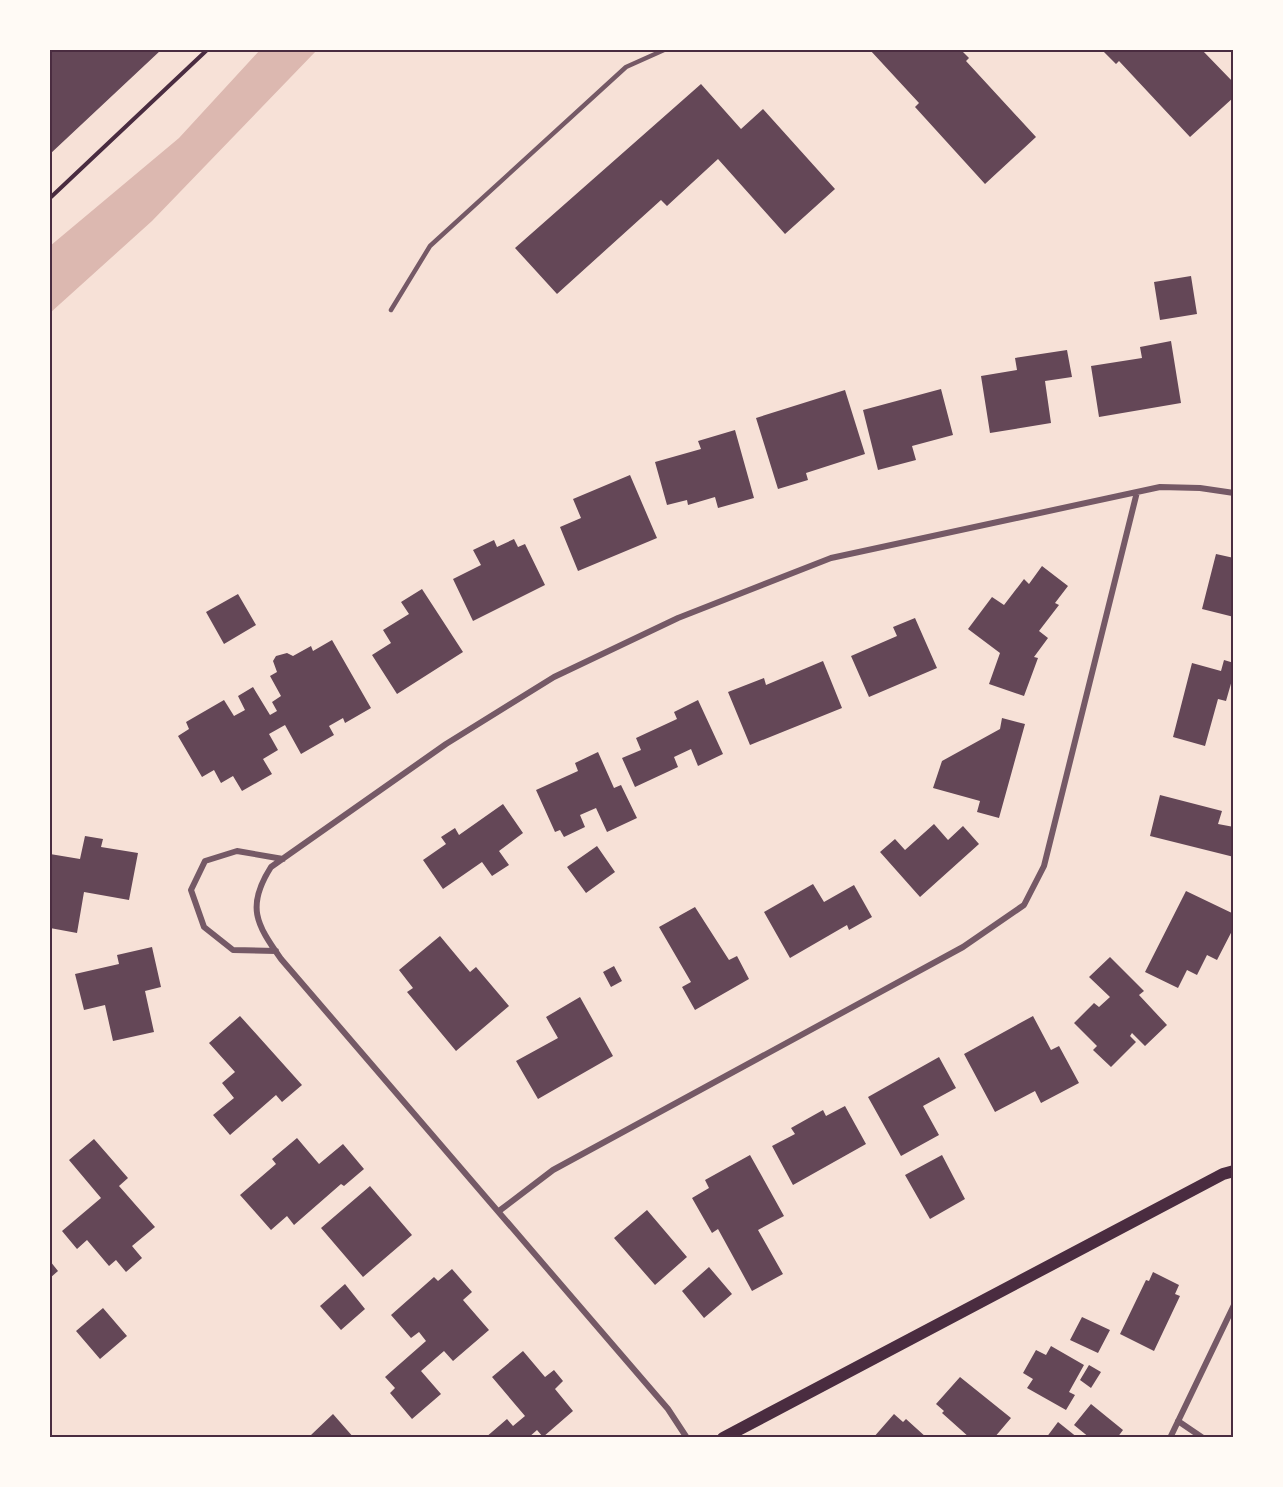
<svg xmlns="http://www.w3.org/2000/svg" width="1283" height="1487" viewBox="0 0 1283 1487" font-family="Poppins,sans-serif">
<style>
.water{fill:#dcb8b0}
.building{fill:#644757}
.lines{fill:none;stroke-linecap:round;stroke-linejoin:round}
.path{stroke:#4a2c40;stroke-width:4}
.service{stroke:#755966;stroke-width:4.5}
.minor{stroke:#755966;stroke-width:6}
.secondary{stroke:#4a2c40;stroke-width:12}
.neatline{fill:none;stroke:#4a2c40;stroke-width:2}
</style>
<rect width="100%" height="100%" fill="#f7e1d7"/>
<path class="water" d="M260,50H317L152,221L50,313V246L179,138Z"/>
<path class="building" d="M50,50H161L50,154Z
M870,50H961L969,58L966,61L1036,137L985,184L915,107L919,103Z
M1102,50H1202L1234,83V97L1190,137L1119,61L1116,64Z
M701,84L741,129L763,109L835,189L785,234L718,159L667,206L661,200L557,294L515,248Z
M1191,276L1197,314L1160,320L1154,282Z
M1171,341L1181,403L1099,417L1091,366L1142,358L1140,347Z
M1067,350L1072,377L1045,381L1051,423L990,433L981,376L1017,370L1015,358Z
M941,389L953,435L912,446L916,460L878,470L863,410Z
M845,390L865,454L806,473L808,480L778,489L756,418Z
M735,430L754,498L718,508L715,497L688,505L687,500L667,505L655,462L701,449L698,441Z
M630,475L657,538L578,571L560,527L581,518L573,499Z
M514,539L518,547L525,544L545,585L473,621L453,579L481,565L473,550L494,540L497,547Z
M1216,554L1234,558V617L1202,609Z
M1042,566L1068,586L1055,603L1059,605L1039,631L1048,638L1034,657L1038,658L1024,696L989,684L1000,653L968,629L992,597L1004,605L1024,579L1029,584Z
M422,589L463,652L397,694L372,655L391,643L383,630L409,614L401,602Z
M238,594L256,625L224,644L206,612Z
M915,618L937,668L869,697L851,656L897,636L893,627Z
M332,640L371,708L345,723L343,718L329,726L334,735L301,754L285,725L269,734L278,750L263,759L272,774L242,791L233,776L221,783L214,770L202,777L178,736L189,729L186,722L224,700L234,716L245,710L238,696L253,687L270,715L277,711L272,702L281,696L270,676L277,672L273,661L276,656L287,653L293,656L311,646L313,651Z
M1224,660L1234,663V673L1226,701L1218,699L1205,746L1173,737L1192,663L1221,671Z
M823,661L842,708L750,745L728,692L764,678L766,685Z
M698,700L723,754L698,766L691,749L674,757L678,767L635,787L622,758L641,750L636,738L677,719L674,712Z
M1002,718L1025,724L999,818L977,812L980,801L933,788L942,761L1000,729Z
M598,752L614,788L621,785L637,818L607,832L596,808L580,815L585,827L564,837L560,830L555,832L536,790L578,771L575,763Z
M1160,795L1222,811L1218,824L1234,827V857L1150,836Z
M503,804L523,833L499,851L509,865L492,876L482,862L443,889L423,860L446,844L441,837L455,828L459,835Z
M934,824L948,840L963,826L979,844L920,897L880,852L895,839L905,850Z
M85,836L103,839L101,847L138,853L129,900L84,892L77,933L50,928V854L80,859Z
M597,846L615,872L586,893L567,867Z
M813,884L824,902L854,885L872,917L849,930L847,925L790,958L764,912Z
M1186,891L1234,914V927L1217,960L1207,955L1197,975L1187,970L1178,988L1145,972Z
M695,907L729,960L737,956L749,979L695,1010L682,987L691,982L659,927Z
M440,936L470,972L476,967L509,1006L456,1051L407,992L413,988L399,970Z
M152,947L161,987L145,991L154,1032L113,1041L105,1005L84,1010L75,974L119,964L117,955Z
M1110,957L1144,991L1139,995L1167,1025L1145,1046L1132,1033L1130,1036L1136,1042L1111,1067L1093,1050L1097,1046L1074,1023L1094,1003L1099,1007L1110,997L1089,977Z
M614,966L622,981L611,987L603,972Z
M580,997L613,1056L538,1099L516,1061L558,1038L546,1017Z
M240,1016L302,1085L282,1102L276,1095L230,1135L213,1115L234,1098L222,1083L235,1072L209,1043Z
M1033,1016L1051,1050L1059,1046L1079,1083L1041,1103L1035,1091L995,1112L964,1054Z
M939,1057L956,1088L923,1106L939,1135L901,1156L868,1097Z
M845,1106L866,1144L793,1185L772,1146L795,1134L791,1128L823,1110L826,1116Z
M297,1138L319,1164L343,1144L364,1169L344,1186L341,1184L294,1225L287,1216L271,1230L240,1195L276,1164L272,1159Z
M94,1139L128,1178L119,1186L155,1227L132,1246L142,1258L126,1272L116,1260L109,1266L87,1240L77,1249L62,1231L101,1198L69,1160Z
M750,1155L784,1216L758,1230L783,1274L752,1291L718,1229L712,1233L692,1198L709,1188L705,1180Z
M942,1155L965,1199L930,1219L905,1175Z
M370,1186L412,1235L363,1277L321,1228Z
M647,1210L687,1257L655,1285L614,1238Z
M50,1261L58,1271L50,1278Z
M709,1267L732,1294L704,1318L682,1291Z
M452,1269L472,1292L463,1300L489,1330L453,1361L444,1351L421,1371L441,1394L412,1419L390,1393L395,1388L385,1377L426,1341L419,1332L411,1338L391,1315L434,1277L438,1281Z
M1153,1272L1179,1285L1175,1294L1180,1296L1154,1351L1120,1334L1146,1280L1149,1281Z
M345,1284L365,1309L341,1330L320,1306Z
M103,1308L127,1336L100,1359L76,1331Z
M1082,1317L1110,1330L1098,1353L1070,1340Z
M1051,1346L1084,1365L1069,1392L1075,1395L1066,1410L1027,1388L1033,1379L1023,1373L1036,1350L1046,1355Z
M523,1351L545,1377L554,1370L563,1381L555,1389L573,1411L543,1437L537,1430L528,1438H485L507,1419L513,1426L525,1416L492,1377Z
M1089,1365L1101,1372L1091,1388L1080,1380Z
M960,1377L1011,1418L994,1438H970L942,1413L944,1411L936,1404Z
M1091,1404L1123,1430L1117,1438H1090L1074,1425Z
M333,1414L354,1438H313L311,1435Z
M894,1414L903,1422L906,1419L927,1438H873Z
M1058,1422L1078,1438H1046Z"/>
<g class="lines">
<path class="path" d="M50,198L207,50"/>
<path class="service" d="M391,310L430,246L626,67L664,50"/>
<path class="minor" d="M276,951L233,950L204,927L191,890L205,861L237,851L283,859
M499,1211L553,1170L963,947L1024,905L1044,866L1137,492
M1178,1421L1203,1438
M687,1438L668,1409L281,959C256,924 246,906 271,867L446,744L554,677L678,618L831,558L1160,487L1200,488L1234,493
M1170,1438L1234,1305"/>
<path class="secondary" d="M723,1438L1223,1174L1234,1171"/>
</g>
<rect width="1283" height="1487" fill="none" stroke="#fffaf5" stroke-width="102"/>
<rect x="51" y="51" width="1181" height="1385" class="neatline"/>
</svg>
